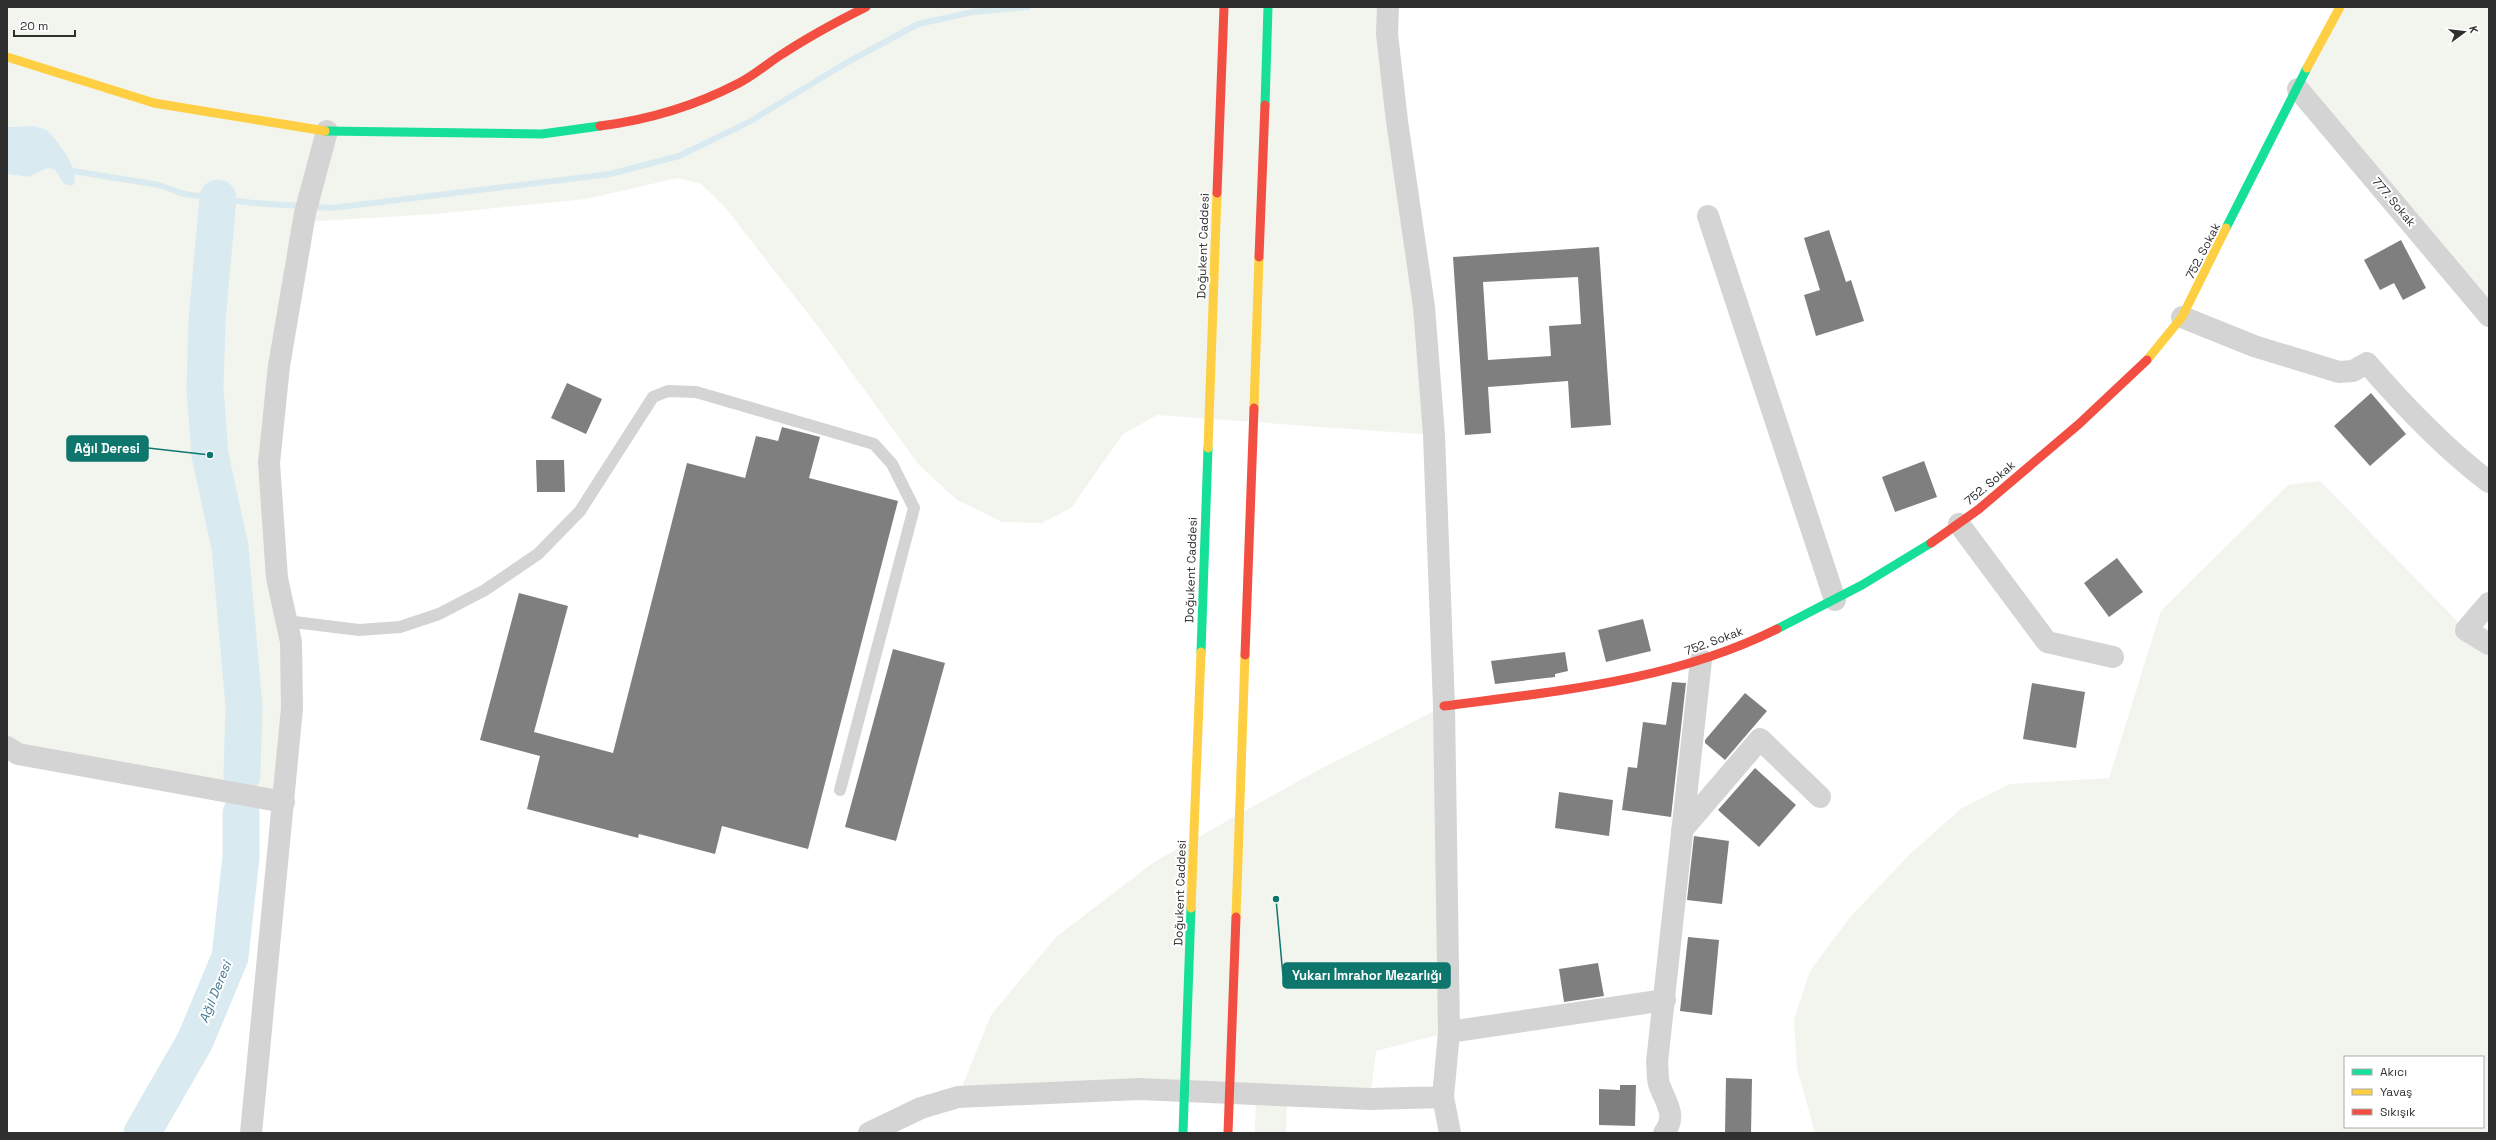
<svg xmlns="http://www.w3.org/2000/svg" width="2496" height="1140" viewBox="0 0 2496 1140" font-family="'Space Grotesk',sans-serif">
<style>
.green{fill:#f2f5ed;fill-rule:evenodd}
.water{fill:#daeaf1}
.lines{fill:none;stroke-linecap:round;stroke-linejoin:round}
.stream{stroke:#daeaf1;stroke-width:6}
.river{stroke:#daeaf1;stroke-width:37}
.building{fill:#7f7f7f;fill-rule:evenodd}
.lane{stroke:#d4d4d4;stroke-width:12}
.street{stroke:#d4d4d4;stroke-width:22}
.fast{stroke:#16e098;stroke-width:9}
.slow{stroke:#ffcf43;stroke-width:9}
.jam{stroke:#f24e42;stroke-width:9}
.labels{text-anchor:middle;dominant-baseline:central;stroke-width:4;stroke-linejoin:round;paint-order:stroke}
.street-label{font-size:12px;fill:#2f2f2f;stroke:#fff}
.water-label{font-size:13px;font-style:italic;fill:#3f7790;stroke:#fff}
.leader{fill:none;stroke:#0f766e;stroke-width:1.5}
.callout-dot{fill:#0f766e;stroke:#fff;stroke-width:1.5}
.callout{fill:#0f766e;stroke:#0f766e;stroke-width:1.5}
.callout-label{font-size:13px;text-anchor:middle;font-weight:bold;fill:#fff}
</style>
<rect width="100%" height="100%" fill="#fff"/>
<path class="green" d="M7,7H1388L1434,435L1157,415L1123,434L1071,508L1042,523L1002,522L957,500L919,465L820,329L724,206L701,184L678,178L586,199L435,214L304,222L269,463L291,642L284,802L7,747V174L28,177L48,168L55,170L64,184L75,178C69,158 57,129 32,126C24,126 15,127 7,127Z
M2340,7H2489V315L2304,87Z
M2320,481L2466,630L2489,644V1133H1815L1797,1068L1794,1020L1810,971L1851,916L1910,854L1962,808L2010,784L2109,778L2161,611L2288,485ZM2345,1057H2483V1127H2345Z
M1444,706L1449,1032L1376,1051L1370,1099L1287,1097L1286,1133H1255L1256,1096L958,1097L991,1015L1056,937L1154,862L1311,774Z"/>
<path class="water" d="M33,126C37,127 42,128 46,130C56,136 84,176 72,186L64,184L55,170L48,168L28,177L7,174V127Z"/>
<g class="lines">
<path class="stream" d="M73,171L159,185L184,194L253,203L332,208L610,174L679,156L749,122L846,63L918,24L973,12L1028,7"/>
<path class="river" d="M218,198L207,320L205,389L210,455L230,547L244,706L242,775
M142,1133L195,1041L230,957L241,857V813"/>
</g>
<path class="building" d="M1829,230L1846,282L1851,280L1864,321L1816,336L1804,295L1820,290L1804,238Z
M2401,240L2426,288L2403,300L2394,283L2380,290L2364,260Z
M1599,247L1611,425L1571,428L1568,381L1488,387L1491,433L1465,435L1453,257ZM1578,277L1581,324L1549,326L1551,356L1488,360L1483,282Z
M567,383L602,399L586,434L551,418Z
M2371,393L2406,434L2370,466L2334,426Z
M782,427L820,437L809,478L898,501L808,849L722,826L715,854L639,834L638,838L527,809L540,756L480,740L519,593L568,606L534,732L613,753L687,463L745,478L756,436L778,441Z
M536,460H564L565,492H537Z
M1924,461L1937,497L1895,512L1882,477Z
M2117,558L2143,592L2109,617L2084,583Z
M1643,619L1651,651L1606,662L1598,630Z
M893,649L945,663L896,841L845,827Z
M1565,652L1568,671L1555,674V677L1495,684L1491,661Z
M1672,682L1686,683L1671,817L1622,810L1628,767L1637,768L1643,722L1666,725Z
M2032,683L2085,692L2076,748L2023,739Z
M1745,693L1767,711L1725,760L1705,743V740Z
M1755,768L1796,805L1759,847L1718,810Z
M1559,792L1613,800L1609,836L1555,828Z
M1694,836L1729,841L1722,904L1687,900Z
M1688,937L1719,940L1712,1015L1680,1011Z
M1598,963L1604,996L1564,1002L1559,969Z
M1726,1078L1752,1079L1751,1133H1725Z
M1620,1085H1636L1635,1126L1599,1125V1089L1620,1090Z"/>
<g class="lines">
<path class="lane" d="M286,621L359,630L400,627L439,614L485,590L538,554L580,511L653,397L668,391L696,392L874,444L892,464L914,508L840,790"/>
<path class="street" d="M1388,7L1387,34L1397,121L1424,307L1434,435L1444,706L1449,1032L1443,1097L1450,1133
M2298,89L2489,316
M1708,216L1835,600
M2182,317L2254,346L2339,372L2353,371L2367,363C2404,406 2444,448 2489,482
M1959,524L2047,642L2113,657
M2489,603L2466,630L2489,644
M7,747L18,754L284,802
M1682,830L1760,739L1820,797
M1449,1032L1665,1000
M251,1133L292,708L291,642L277,578L269,463L279,366L305,213L327,131
M869,1133L921,1108L958,1097L1139,1089L1370,1099L1443,1097
M1664,1133C1678,1115 1665,1102 1659,1084C1657,1077 1658,1069 1657,1062L1701,660"/>
<path class="fast" d="M1265,105L1268,7
M325,131L542,134L600,126
M2226,228L2307,68
M1777,629L1862,585L1931,543
M1201,652L1208,448
M1183,1133L1191,908"/>
<path class="slow" d="M7,57L154,103L325,131
M2307,68L2340,7
M2147,360L2182,317L2226,228
M1254,408L1259,257
M1208,448L1217,193
M1191,908L1201,652
M1236,917L1245,655"/>
<path class="jam" d="M600,126C647,120 697,105 739,83C755,75 769,62 784,53C810,36 838,21 866,7
M1217,193L1224,7
M1259,257L1265,105
M1931,543L1979,509L2079,424L2147,360
M1245,655L1254,408
M1444,706C1557,691 1673,681 1777,629
M1228,1133L1236,917"/>
</g>
<g class="labels">
<g class="street-label">
<text transform="translate(2394 202) rotate(50)">777. Sokak</text>
<text transform="translate(1203 246) rotate(-88)">Doğukent Caddesi</text>
<text transform="translate(2203 251) rotate(-63)">752. Sokak</text>
<text transform="translate(1990 483) rotate(-40)">752. Sokak</text>
<text transform="translate(1191 570) rotate(-88)">Doğukent Caddesi</text>
<text transform="translate(1714 641) rotate(-20)">752. Sokak</text>
<text transform="translate(1180 893) rotate(-88)">Doğukent Caddesi</text>
</g>
<g class="water-label">
<text transform="translate(215 992) rotate(-68)">Ağıl Deresi</text>
</g>
</g>
<path class="leader" d="M210 455L148 448M1276 899L1283 976"/>
<g class="callout-dot">
<circle cx="210" cy="455" r="4"/>
<circle cx="1276" cy="899" r="4"/>
</g>
<g class="callout">
<rect x="67" y="436" width="81" height="25" rx="4"/>
<rect x="1283" y="963" width="167" height="25" rx="4"/>
</g>
<g class="callout-label">
<text x="107" y="453">Ağıl Deresi</text>
<text x="1367" y="980">Yukarı İmrahor Mezarlığı</text>
</g>
<rect width="2496" height="1140" fill="none" stroke="#2f2f2f" stroke-width="16"/>
<rect x="2344" y="1056" width="140" height="72" fill="#ffffff" stroke="#acacac"/>
<rect x="2352" y="1069" width="20" height="6" fill="#16e098" stroke="#acacac"/>
<text x="2380" y="1076" font-size="12" fill="#2f2f2f">Akıcı</text>
<rect x="2352" y="1089" width="20" height="6" fill="#ffcf43" stroke="#acacac"/>
<text x="2380" y="1096" font-size="12" fill="#2f2f2f">Yavaş</text>
<rect x="2352" y="1109" width="20" height="6" fill="#f24e42" stroke="#acacac"/>
<text x="2380" y="1116" font-size="12" fill="#2f2f2f">Sıkışık</text>
<g transform="translate(2464 32) rotate(75)" stroke="#ffffff" stroke-width="3" paint-order="stroke">
<path d="M0-3L7 15L0 10L-7 15Z" fill="#2f2f2f"/>
<text y="-6" font-size="11" font-weight="bold" text-anchor="middle" fill="#2f2f2f">K</text>
</g>
<path d="M14 30v6h61v-6" fill="none" stroke="#2f2f2f" stroke-width="2"/>
<text x="20" y="30" font-size="12" fill="#2f2f2f" stroke="#ffffff" stroke-width="3" paint-order="stroke">20 m</text>
</svg>
